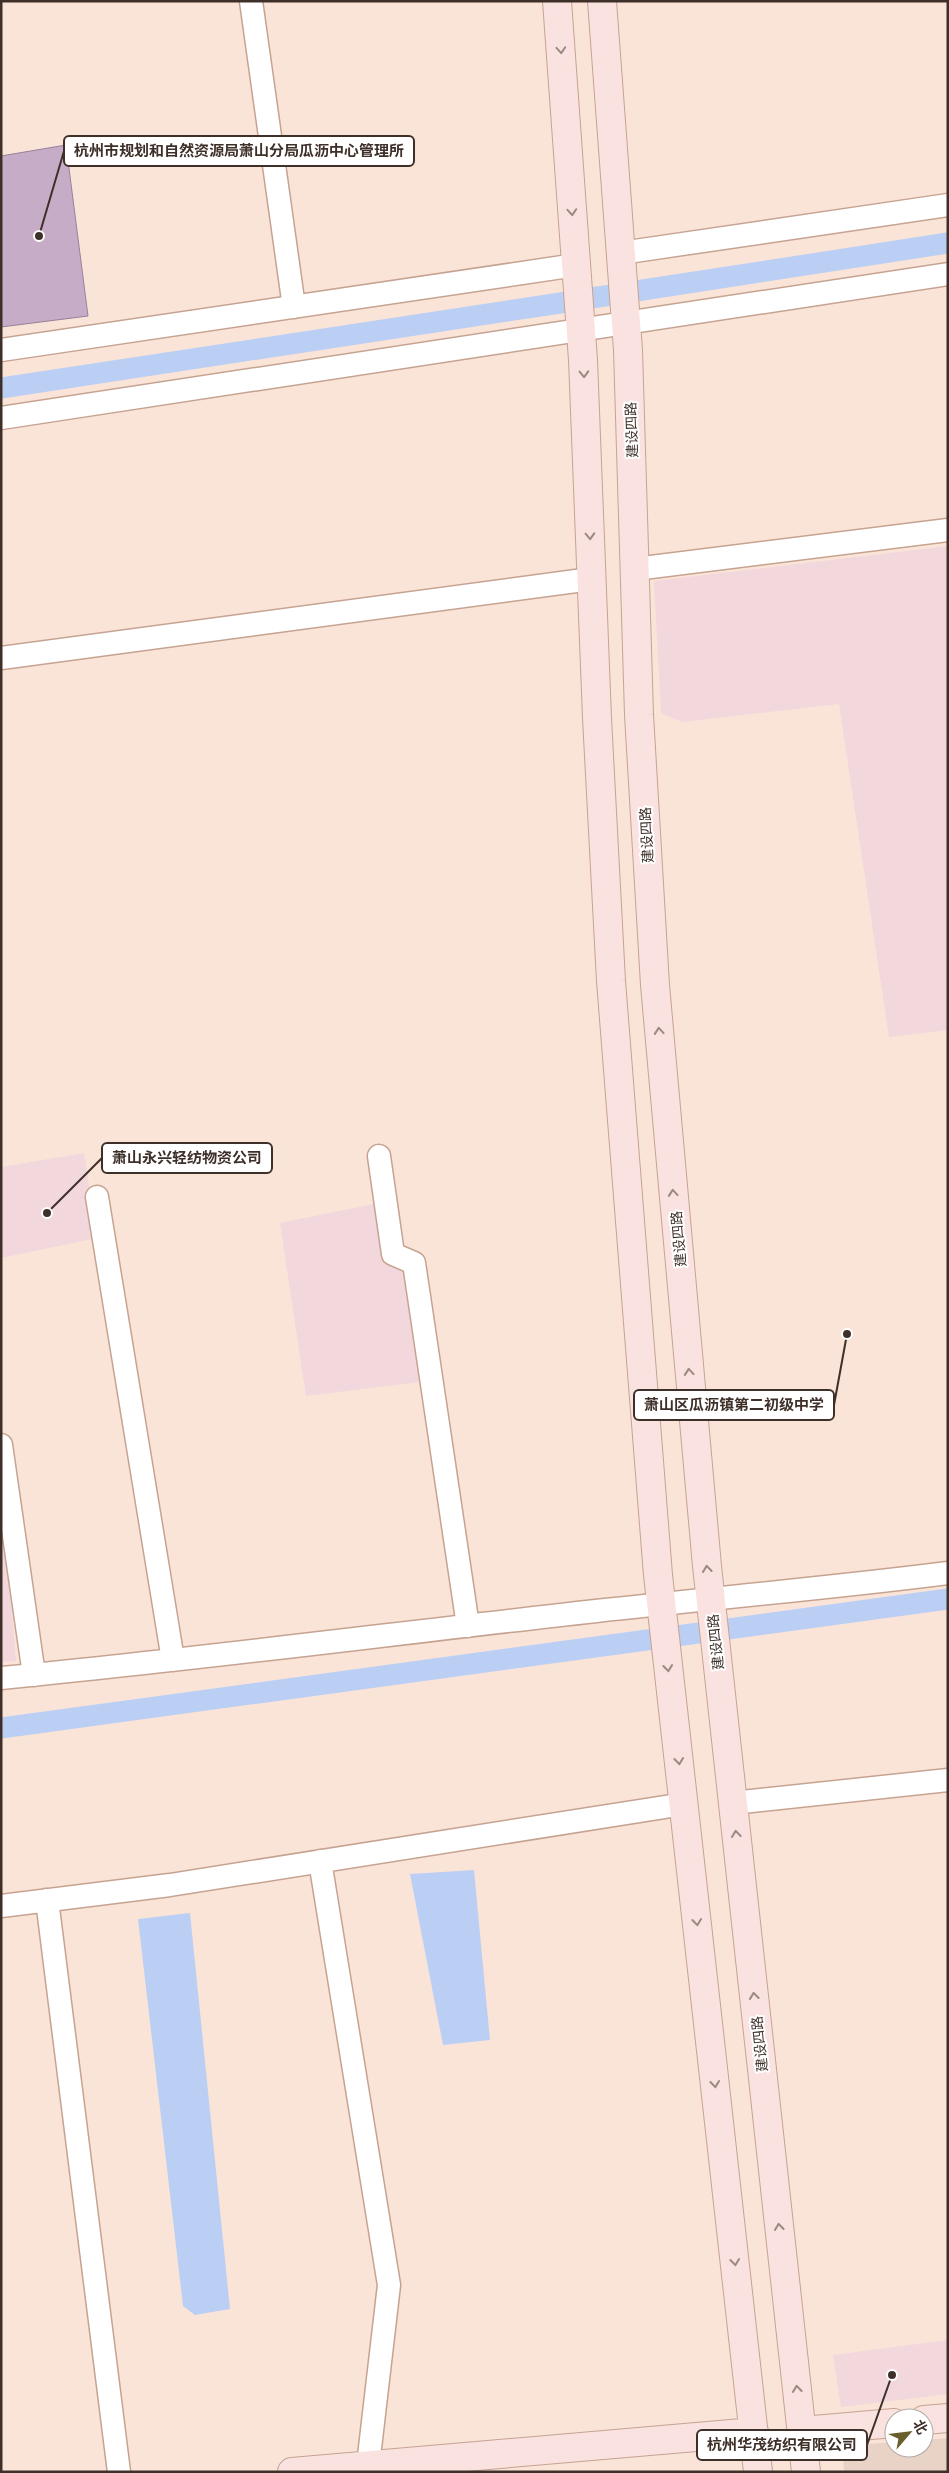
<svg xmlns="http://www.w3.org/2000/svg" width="949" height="2473" viewBox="0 0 949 2473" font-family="'Open Sans','Noto Sans SC',sans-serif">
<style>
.industrial{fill:#f2d7dd}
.medical{fill:#e9d3c6}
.water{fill:#bbcff5}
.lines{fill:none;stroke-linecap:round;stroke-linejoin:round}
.canal{stroke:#bbcff5;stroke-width:21}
.building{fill:#c7acc7;stroke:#99809a}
.street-casing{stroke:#c6a391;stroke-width:25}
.secondary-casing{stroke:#c6a391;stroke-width:30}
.street{stroke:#fff;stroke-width:22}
.secondary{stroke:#f9e2df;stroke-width:28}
.oneway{stroke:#9c8984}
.labels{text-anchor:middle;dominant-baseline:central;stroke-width:4;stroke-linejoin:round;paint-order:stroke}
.street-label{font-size:14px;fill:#3e3029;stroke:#fff}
.leader{fill:none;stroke:#3e3029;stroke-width:2}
.callout-dot{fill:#3e3029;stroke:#fff;stroke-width:2}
.callout{fill:#fff;stroke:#3e3029;stroke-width:2}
.callout-label{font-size:15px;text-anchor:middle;font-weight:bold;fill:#3e3029}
</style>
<rect width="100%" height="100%" fill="#fae4d8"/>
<path class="industrial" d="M948,546V1030L889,1037L839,704L682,722L661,713L654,581Z
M84,1153L97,1238L1,1258V1167Z
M374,1204L385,1256L405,1268L419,1382L306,1396L280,1223Z
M1,1472L16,1661L1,1662Z
M948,2340V2394L841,2407L833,2355Z"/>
<path class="medical" d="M948,2438V2472H844L842,2446L894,2442V2448H924V2440Z"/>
<path class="water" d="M474,1870L490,2040L443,2045L410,1874Z
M190,1913L230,2309L195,2315L183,2306L138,1919Z"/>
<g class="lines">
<path class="canal" d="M636,291L948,243
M591,298L612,295
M1,388L567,302
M1,1728L948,1599"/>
</g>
<path class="building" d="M66,145L88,316L1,327V156Z"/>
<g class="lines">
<g class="street-casing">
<path id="street" d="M251,1L294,307
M621,253L948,205
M1,350L576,265
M1,418L948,274
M635,569L948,530
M1,658L591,579
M379,1156L393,1254L414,1263L468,1626
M97,1197L173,1660
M1,1445L34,1675
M1,1678C200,1659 398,1633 596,1611C713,1598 831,1588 948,1573
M733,1803L948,1780
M320,1861L389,2285L368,2465
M47,1900L119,2472
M1,1906L170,1885L684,1804"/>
</g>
<g class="secondary-casing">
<path id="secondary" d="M557,1L583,360L597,718L611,981L658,1575L758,2472
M602,1L628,350L639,715L655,985L707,1566L806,2472
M924,2420L948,2418
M802,2431L894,2423
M292,2472L754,2432"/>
</g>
<use href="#street" class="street"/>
<use href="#secondary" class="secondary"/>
</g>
<defs><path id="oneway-chevron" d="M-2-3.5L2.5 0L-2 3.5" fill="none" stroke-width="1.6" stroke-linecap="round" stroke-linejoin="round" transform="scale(1.25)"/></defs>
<g class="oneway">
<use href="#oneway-chevron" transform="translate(561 50) rotate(86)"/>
<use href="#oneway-chevron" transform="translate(572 212) rotate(86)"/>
<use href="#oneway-chevron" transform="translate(584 374) rotate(88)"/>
<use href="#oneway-chevron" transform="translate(590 536) rotate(88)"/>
<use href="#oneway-chevron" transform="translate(659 1031) rotate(-95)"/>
<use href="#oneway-chevron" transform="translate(673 1193) rotate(-95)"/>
<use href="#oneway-chevron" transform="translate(689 1372) rotate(-95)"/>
<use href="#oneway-chevron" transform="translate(707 1569) rotate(-96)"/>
<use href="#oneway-chevron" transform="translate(668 1668) rotate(84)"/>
<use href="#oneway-chevron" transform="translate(679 1761) rotate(84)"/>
<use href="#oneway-chevron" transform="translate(736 1834) rotate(-96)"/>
<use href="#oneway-chevron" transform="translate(697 1922) rotate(84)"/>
<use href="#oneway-chevron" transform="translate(754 1996) rotate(-96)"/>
<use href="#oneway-chevron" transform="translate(715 2084) rotate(84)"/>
<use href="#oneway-chevron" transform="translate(779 2227) rotate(-96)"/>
<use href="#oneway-chevron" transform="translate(735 2262) rotate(84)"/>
<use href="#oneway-chevron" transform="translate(797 2389) rotate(-96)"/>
</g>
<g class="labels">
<g class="street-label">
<text transform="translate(631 430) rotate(-92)">建设四路</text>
<text transform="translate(646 835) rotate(-93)">建设四路</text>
<text transform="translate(678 1239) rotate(-95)">建设四路</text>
<text transform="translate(715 1642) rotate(-96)">建设四路</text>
<text transform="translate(759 2044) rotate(-96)">建设四路</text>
</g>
</g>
<path class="leader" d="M39 236L64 151M47 1213L102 1158M847 1334L834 1405M892 2375L867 2445"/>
<g class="callout-dot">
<circle cx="39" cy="236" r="5"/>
<circle cx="47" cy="1213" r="5"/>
<circle cx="847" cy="1334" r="5"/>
<circle cx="892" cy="2375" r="5"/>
</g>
<g class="callout">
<rect x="64" y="136" width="350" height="30" rx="5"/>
<rect x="102" y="1143" width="170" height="30" rx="5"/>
<rect x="634" y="1390" width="200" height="30" rx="5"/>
<rect x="697" y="2430" width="170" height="30" rx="5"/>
</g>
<g class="callout-label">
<text x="239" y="156">杭州市规划和自然资源局萧山分局瓜沥中心管理所</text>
<text x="187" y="1163">萧山永兴轻纺物资公司</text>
<text x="734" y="1410">萧山区瓜沥镇第二初级中学</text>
<text x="782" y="2450">杭州华茂纺织有限公司</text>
</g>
<rect width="949" height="2473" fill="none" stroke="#3e3029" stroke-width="5"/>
<g transform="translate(909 2433) rotate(62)"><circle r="24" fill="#ffffff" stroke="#b2aca9"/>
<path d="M0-4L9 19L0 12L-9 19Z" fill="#6a5f2c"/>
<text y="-8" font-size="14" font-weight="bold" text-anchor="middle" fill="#3e3029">北</text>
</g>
</svg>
